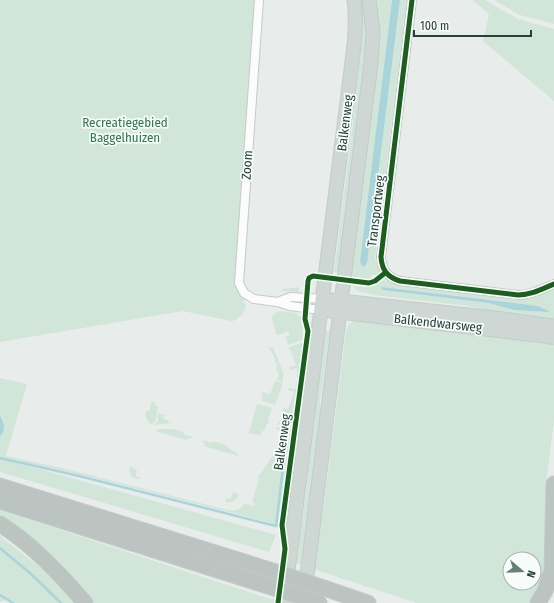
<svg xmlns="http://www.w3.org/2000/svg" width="554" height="603" viewBox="0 0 554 603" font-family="'Fira Sans Condensed',sans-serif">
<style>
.green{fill:#d1e6d8;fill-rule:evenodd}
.water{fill:#a9d4db}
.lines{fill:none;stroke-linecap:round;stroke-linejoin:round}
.stream{stroke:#a9d4db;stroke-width:2.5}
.street-casing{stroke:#c5cac8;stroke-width:10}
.primary-casing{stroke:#c3ccc9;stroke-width:15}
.highway-casing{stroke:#c3ccc9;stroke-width:17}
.street{stroke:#fcfcfc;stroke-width:8}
.primary{stroke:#cfd7d5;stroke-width:13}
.highway{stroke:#bcc4c2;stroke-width:15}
.highway-bridge-casing{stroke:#c3ccc9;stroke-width:17;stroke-linecap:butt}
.highway-bridge{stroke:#bcc4c2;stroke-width:15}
.cycleway-casing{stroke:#f7fbf9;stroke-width:8}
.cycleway{stroke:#1b5e20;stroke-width:5}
.labels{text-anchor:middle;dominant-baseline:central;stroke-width:3.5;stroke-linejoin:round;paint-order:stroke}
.park-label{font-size:13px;fill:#2d7a4b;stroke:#f7fbf9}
.street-label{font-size:13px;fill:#24423a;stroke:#f7fbf9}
</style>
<rect width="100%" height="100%" fill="#e8edeb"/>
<path class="green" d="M0,0H259L239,283L254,299L242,301L246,306C244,313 238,321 231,321L183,311L0,342Z
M359,0H364L366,11L367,45L340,273L334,272L353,122Z
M373,0H392L360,262L361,264L366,265L400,0H407L375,258L376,263L381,273L379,276L371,275L370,281L358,280L359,278L351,277V274L349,273Z
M472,0H485L518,19L554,29V101L483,41L489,14Z
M494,0H554V24L520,15Z
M384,279L386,281L388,280L400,284L519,299H531L554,289V321L502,313L468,306L374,295L357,291L352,286C366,287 372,289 384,279ZM382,287L538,306L542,307L548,312L514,310L489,303L383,290Z
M299,287V292L281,291L283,289Z
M280,311L297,313V316H300L303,329L302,340L288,345L285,336H289V332L285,331L284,333L277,335L273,324L272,317L275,313Z
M307,317L314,326L286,543L285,523L309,332Z
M355,320L537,338L550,344L554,347V421L547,476L544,565L537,591L529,603H417L313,569L316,544L324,504L346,331L349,324ZM510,559H534V583H510Z
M324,330L330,331L320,401V444L303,566L296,563L307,485L309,447Z
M304,342L293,427L278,424V422L284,424L287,413L282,411L283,408L288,409L294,392L288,390L289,388L295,389L297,380V368L291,370L290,367L296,365L289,347Z
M273,347L283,372V382L277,380L279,373L276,370L277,365C274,360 274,353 269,348Z
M0,378L27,384L6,456L62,468L228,510C235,511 241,510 244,504L254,506L255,503L252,502L259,479L257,478L274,454L282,431L276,429L277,427L292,430L279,528L271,523L233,513L82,475L0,457V437L3,433L4,422L0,416Z
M275,381L283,383L275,405L262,401L263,396L261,395L262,392L270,394Z
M152,401L155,402V404L158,407L156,419L152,425C147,421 144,417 146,411H149Z
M257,404L272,408L268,420L269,423L267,424L264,431H262L260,436L249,433Z
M158,413L164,415L163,419L168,420V422L172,423L154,425L158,421Z
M160,429H173L184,432L183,434L193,437L186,440L155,431Z
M202,440L212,443L213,441L223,444L238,454V456L206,447Z
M0,458L276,535L269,552L0,472Z
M130,466L137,470L136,476L141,478L139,479L132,477L129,471Z
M232,492L239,494C238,500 232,503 226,502L225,498L231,499Z
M0,510L270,599H276L275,603H90L0,522Z
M0,536L41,568L77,603H10L5,600L0,602Z"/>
<path class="water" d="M392,0H400L367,263L365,266L363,267L360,262Z
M382,287L538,306L549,311L548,312L514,310L489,303L383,290L381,288Z
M0,416C5,423 6,430 0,437Z"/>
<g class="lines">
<path class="stream" d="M0,458L79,476L276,526L287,434
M0,548L31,574L61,603
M0,595L13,603"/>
<g class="street-casing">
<path id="street" d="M259,0L239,283L244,293L254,299L277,302L290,306L321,310
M412,0L381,257C382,270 387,277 400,281L518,295C531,295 542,289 554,284
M277,302L291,297L323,299"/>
</g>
<g class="primary-casing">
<path id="primary" d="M332,300L495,318L554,326
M331,311L545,336L554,338
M305,591L371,63L373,32L369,0
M284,603L349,86C352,58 358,29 354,0"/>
</g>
<g class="highway-casing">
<path id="highway" d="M0,486L273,571
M0,501L271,587
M0,524C33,545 60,574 85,603
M324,588L368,603
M538,603L545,591L552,570L554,484"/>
</g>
<use href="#street" class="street"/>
<use href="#primary" class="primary"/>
<use href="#highway" class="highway"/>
<g class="highway-bridge-casing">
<path id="highway-bridge" d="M273,571L324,588
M271,587L320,603"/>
</g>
<use href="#highway-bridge" class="highway-bridge"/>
<g class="cycleway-casing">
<path id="cycleway" d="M412,0L381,257C382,270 387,277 400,281L518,295C531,295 542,289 554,284
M278,603L285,549L282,525L308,331L305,319L308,281L309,278L313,276L369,283L375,281L385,273"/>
</g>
<use href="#cycleway" class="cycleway"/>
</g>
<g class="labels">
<g class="park-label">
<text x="125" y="122">Recreatiegebied<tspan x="125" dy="15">Baggelhuizen</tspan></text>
</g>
<g class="street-label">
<text transform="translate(345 123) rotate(-83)">Balkenweg</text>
<text transform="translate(247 165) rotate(-86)">Zoom</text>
<text transform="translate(376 211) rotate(-83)">Transportweg</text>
<text transform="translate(438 323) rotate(6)">Balkendwarsweg</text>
<text transform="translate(282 442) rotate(-82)">Balkenweg</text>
</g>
</g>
<g transform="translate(522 571) rotate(109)"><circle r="19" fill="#f7fbf9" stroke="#a3b1ad"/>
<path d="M0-3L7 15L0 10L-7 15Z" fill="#697e78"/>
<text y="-6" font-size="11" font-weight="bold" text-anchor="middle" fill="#24423a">N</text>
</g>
<path d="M414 30v6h117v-6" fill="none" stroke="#24423a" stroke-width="2"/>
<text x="420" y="30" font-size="12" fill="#24423a" stroke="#f7fbf9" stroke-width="3" paint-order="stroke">100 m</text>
</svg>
